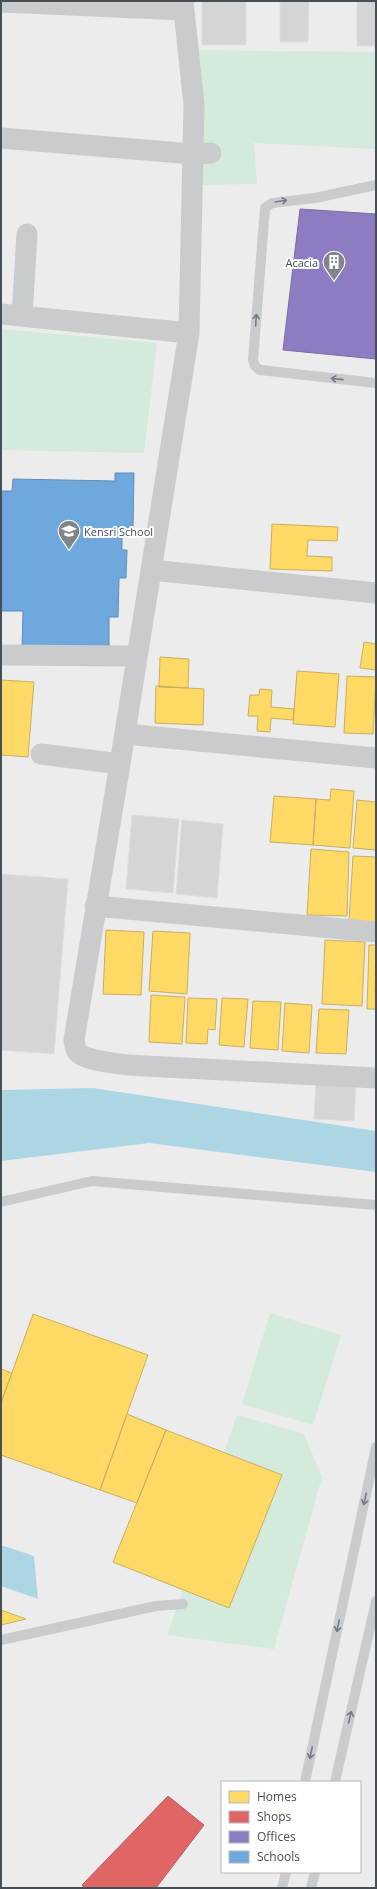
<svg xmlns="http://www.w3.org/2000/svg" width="377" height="1889" viewBox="0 0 377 1889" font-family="'Open Sans',sans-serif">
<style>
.green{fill:#d3eadd}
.water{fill:#acd6e3}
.homes{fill:#ffd966;stroke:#c8af61}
.shops{fill:#e06666;stroke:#b25f61}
.offices{fill:#8e7cc3;stroke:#786ea2}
.schools{fill:#6fa8dc;stroke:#638db4}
.building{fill:#d5d4d7;stroke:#dededf}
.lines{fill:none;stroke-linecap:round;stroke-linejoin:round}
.lane{stroke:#c9cbcd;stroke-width:10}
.street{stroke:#c9cbcd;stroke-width:21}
.oneway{stroke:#747a80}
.labels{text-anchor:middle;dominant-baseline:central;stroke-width:4;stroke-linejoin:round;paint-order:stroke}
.poi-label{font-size:11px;fill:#464e56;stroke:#fff;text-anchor:end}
</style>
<rect width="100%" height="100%" fill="#edecec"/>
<path class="green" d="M194,50L376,52V149L254,143L257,184L201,185Z
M1,329L157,343L144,453L1,450Z
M270,1313L341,1335L313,1425L242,1404Z
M237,1415L304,1434L322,1477L274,1649L167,1635L183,1590L229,1608L282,1475L224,1453Z"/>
<path class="water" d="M93,1088L376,1131V1172L149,1143L1,1161V1090Z
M1,1545L34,1556L38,1599L1,1586Z"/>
<path class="homes" d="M272,524L338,527L337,541L308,540L307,556L332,557V571L270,569Z
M364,642L376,644V670L360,668Z
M160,657L189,659L188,688L159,687Z
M297,671L339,674L335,727L293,724Z
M347,676L376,677L373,734L344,733Z
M1,680L34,682L28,757L1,755Z
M156,686L204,689L203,725L155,723Z
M260,689L272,690L271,707L294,709L293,720L271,718L270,732L257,731L258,716H248L250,695H259Z
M331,789L354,791L350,848L313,845L316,799L330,800Z
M274,796L316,799L313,845L270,842Z
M357,800L376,802V850L353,848Z
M311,849L349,852L347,916L307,915Z
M353,856L376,857V924L349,922Z
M106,930L144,932L141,995L103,994Z
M153,931L190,933L187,994L149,991Z
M325,940L365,942L362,1006L322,1004Z
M369,945H376V1009H367Z
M151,995L185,997L182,1044L149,1042Z
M188,998L217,999L215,1030L208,1029L207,1044L186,1043Z
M222,998L248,999L244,1047L219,1045Z
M253,1001L281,1002L278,1050L250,1048Z
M285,1003L312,1005L309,1053L282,1051Z
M319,1009L349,1010L346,1054L316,1053Z
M33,1314L148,1355L100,1490L1,1455V1403Z
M1,1369L12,1373L1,1403Z
M127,1414L166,1430L137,1503L100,1490Z
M166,1430L282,1475L229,1608L113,1562Z
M1,1610L26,1619L1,1625Z"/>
<path class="shops" d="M168,1796L204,1825L156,1888H84L82,1885Z"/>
<path class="offices" d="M300,209L376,214V359L283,350Z"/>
<path class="schools" d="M115,473H134L133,530H122V550H127L126,578H119L118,617H109V649L22,647L23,611H1V491H12L13,479L115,481Z"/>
<path class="building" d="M202,1H246V45H202Z
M280,1H309L308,42H280Z
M357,1H376V46H357Z
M132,815L179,819L173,893L126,889Z
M182,820L223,824L217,898L176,894Z
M1,874L68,879L54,1054L1,1050Z
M316,1082L356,1084L354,1121L314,1119Z"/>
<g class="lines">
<path class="lane" d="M376,185L315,198L272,203L265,208L253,360L255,366L260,370L376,383
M1,1202L92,1181L376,1205
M1,1640L156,1606L183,1604
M305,1782L376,1447
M335,1782L376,1601
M282,1888L286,1872
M311,1888L315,1872"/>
<path class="street" d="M183,1L194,105L189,333L120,764L74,1040C75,1045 75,1051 80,1054C89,1061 116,1063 127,1065L376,1078
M1,2L184,10
M1,138L193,154L211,153
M1,314L189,333
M22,316L27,234
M151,570L376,593
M1,655L137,656
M125,734L376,758
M41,754L120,764
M95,906L376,932"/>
</g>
<defs><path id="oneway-shaft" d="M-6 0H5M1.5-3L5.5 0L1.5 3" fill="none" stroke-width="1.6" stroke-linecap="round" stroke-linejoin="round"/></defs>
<g class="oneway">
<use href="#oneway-shaft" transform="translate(281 201) rotate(-9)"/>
<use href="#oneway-shaft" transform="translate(256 320) rotate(-86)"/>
<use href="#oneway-shaft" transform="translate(337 379) rotate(-174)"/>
<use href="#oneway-shaft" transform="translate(365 1499) rotate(102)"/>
<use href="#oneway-shaft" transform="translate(338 1626) rotate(102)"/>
<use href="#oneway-shaft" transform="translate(350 1717) rotate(-77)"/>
<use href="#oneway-shaft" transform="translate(311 1753) rotate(102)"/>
</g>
<defs>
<g id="building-pin" transform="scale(1.15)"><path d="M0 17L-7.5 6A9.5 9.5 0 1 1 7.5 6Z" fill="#80858a" stroke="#fff"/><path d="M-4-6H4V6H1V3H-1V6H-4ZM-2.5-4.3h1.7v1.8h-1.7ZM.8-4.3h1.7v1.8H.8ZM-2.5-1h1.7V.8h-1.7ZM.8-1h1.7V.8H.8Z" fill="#fff"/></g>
<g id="school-pin" transform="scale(1.15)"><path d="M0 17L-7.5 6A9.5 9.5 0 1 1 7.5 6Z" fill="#80858a" stroke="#fff"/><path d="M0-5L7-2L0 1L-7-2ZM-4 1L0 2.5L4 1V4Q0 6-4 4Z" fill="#fff"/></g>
</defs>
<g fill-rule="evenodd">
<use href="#building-pin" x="334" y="262"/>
<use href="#school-pin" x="69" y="531"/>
</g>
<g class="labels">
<g class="poi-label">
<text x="318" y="262">Acacia</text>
<text x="84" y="531" text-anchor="start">Kensri School</text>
</g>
</g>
<rect width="377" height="1889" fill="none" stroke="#464e56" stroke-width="4"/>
<rect x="221" y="1781" width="140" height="92" fill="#ffffff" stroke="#b5b8bb"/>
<rect x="229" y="1791" width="20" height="12" fill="#ffd966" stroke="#b5b8bb"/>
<text x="257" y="1801" font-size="12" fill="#464e56">Homes</text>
<rect x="229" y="1811" width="20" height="12" fill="#e06666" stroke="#b5b8bb"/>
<text x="257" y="1821" font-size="12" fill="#464e56">Shops</text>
<rect x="229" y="1831" width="20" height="12" fill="#8e7cc3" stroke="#b5b8bb"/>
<text x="257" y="1841" font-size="12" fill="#464e56">Offices</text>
<rect x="229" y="1851" width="20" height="12" fill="#6fa8dc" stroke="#b5b8bb"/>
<text x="257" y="1861" font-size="12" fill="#464e56">Schools</text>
</svg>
